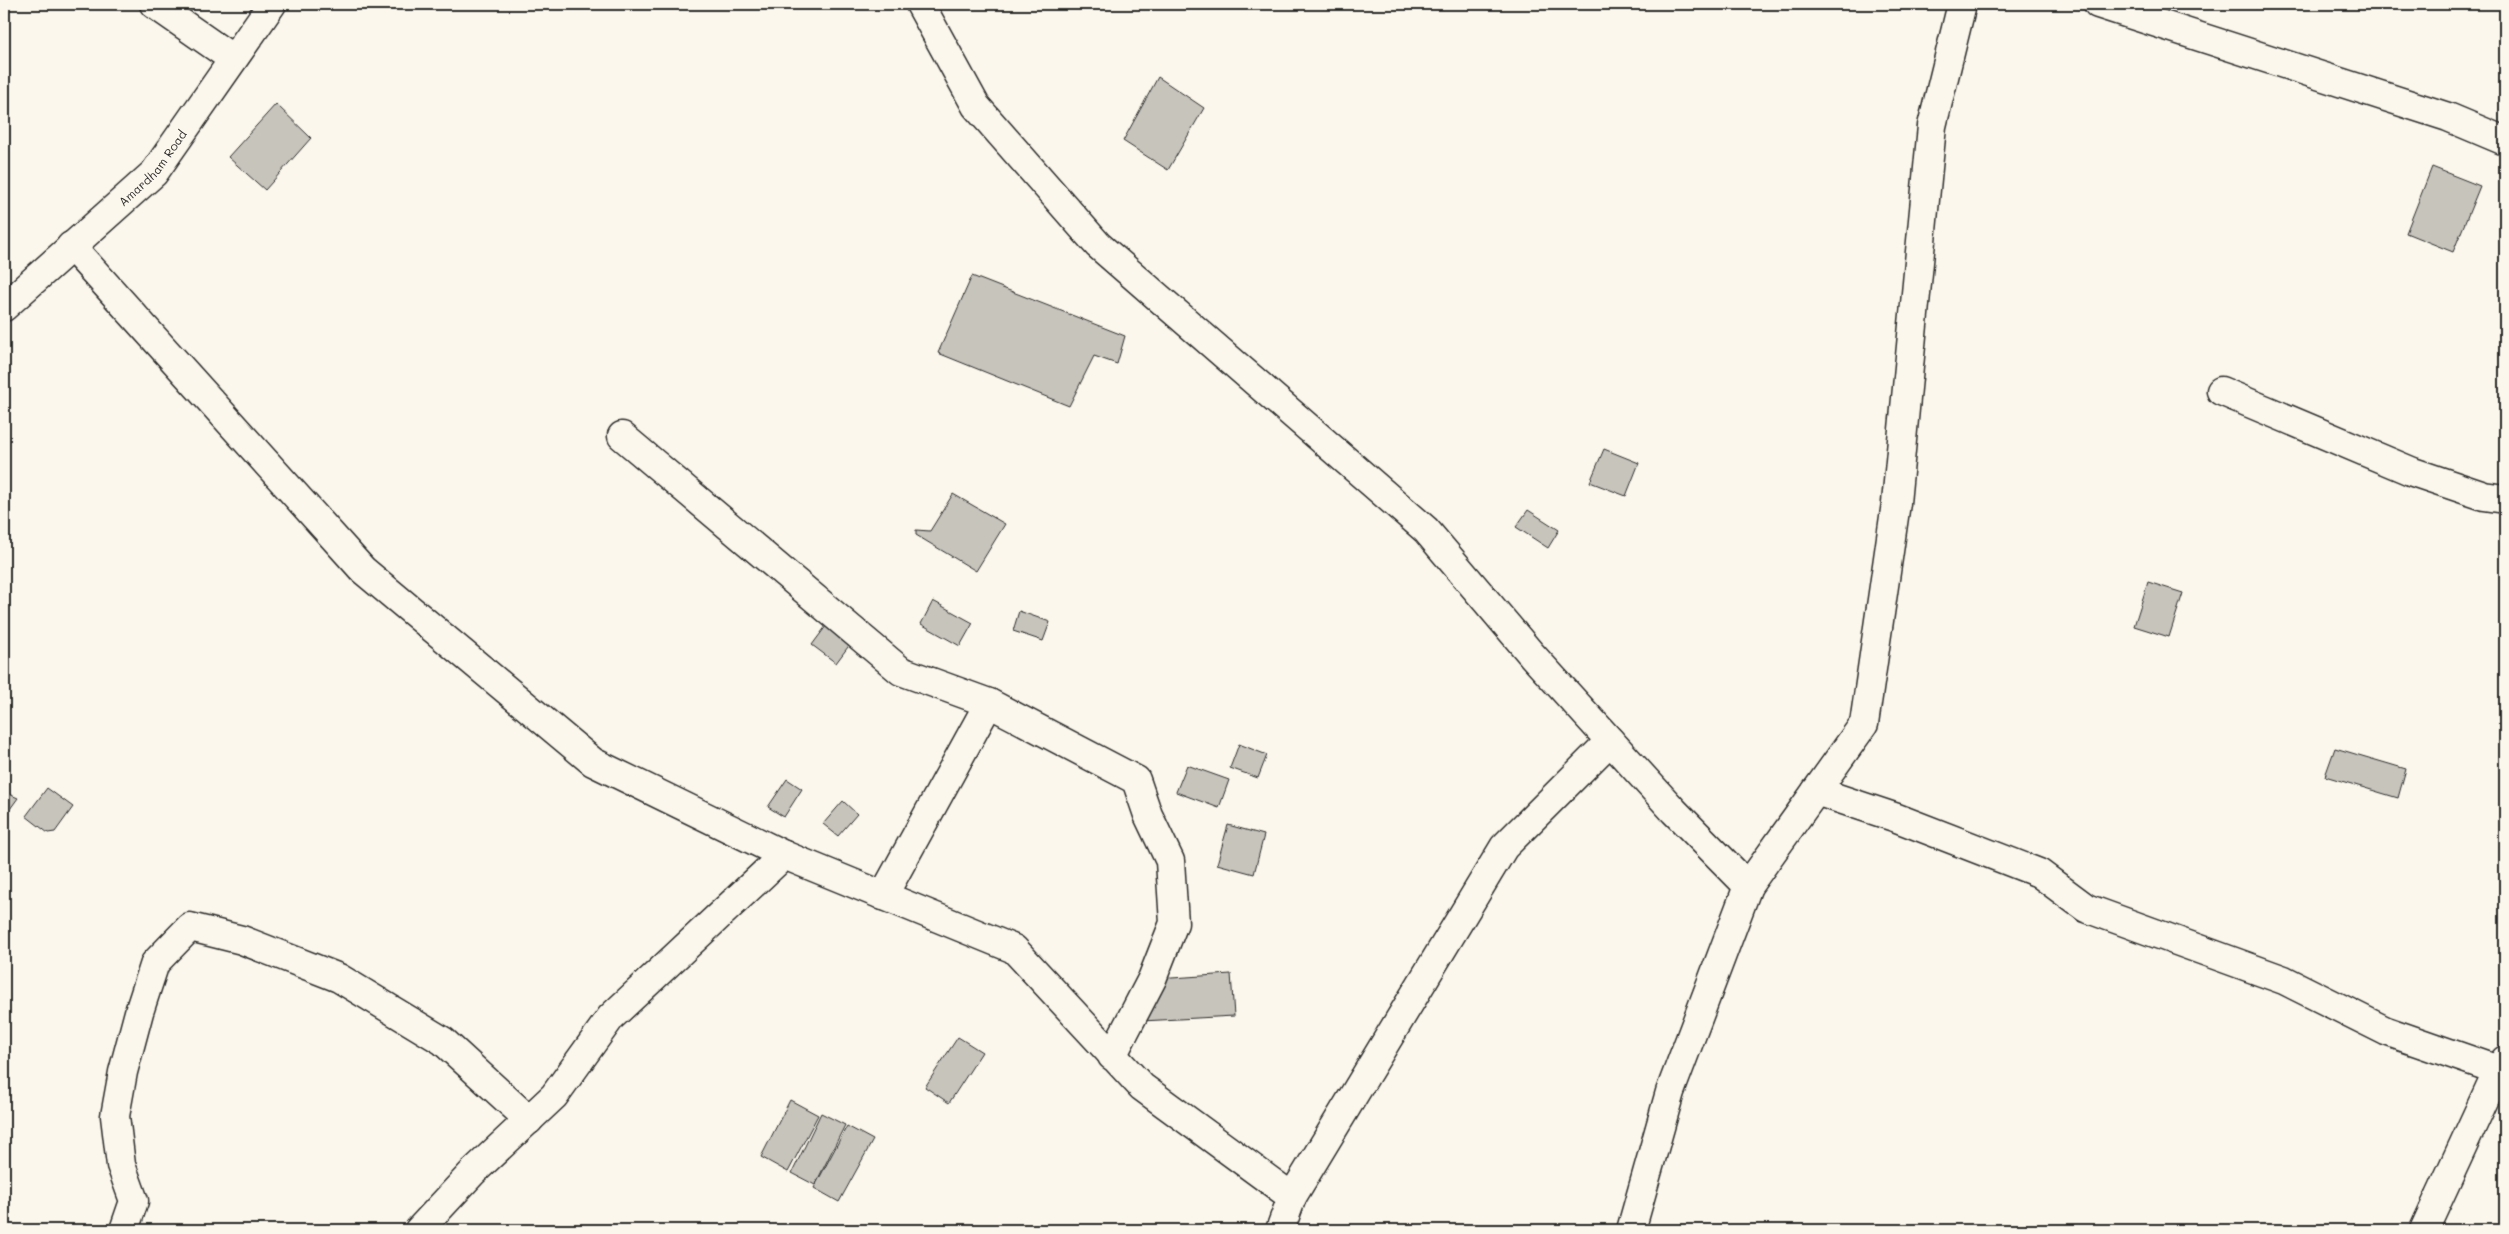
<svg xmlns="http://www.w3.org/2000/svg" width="2509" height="1234" viewBox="0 0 2509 1234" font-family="Mali,sans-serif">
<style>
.building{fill:#c7c4bc;stroke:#2b2b2b}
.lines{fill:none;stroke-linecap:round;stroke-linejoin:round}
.minor-casing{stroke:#2b2b2b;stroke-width:31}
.minor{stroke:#fbf7ec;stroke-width:28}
.labels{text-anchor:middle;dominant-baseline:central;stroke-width:5;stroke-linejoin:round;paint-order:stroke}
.street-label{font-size:12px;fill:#2b2b2b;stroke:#fbf7ec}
</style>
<rect width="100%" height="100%" fill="#fbf7ec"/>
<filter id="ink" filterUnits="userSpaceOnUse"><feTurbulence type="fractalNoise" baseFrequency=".02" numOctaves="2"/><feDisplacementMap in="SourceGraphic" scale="10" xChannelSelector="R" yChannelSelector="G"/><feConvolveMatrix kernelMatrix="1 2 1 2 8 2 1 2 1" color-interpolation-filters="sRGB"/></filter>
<g filter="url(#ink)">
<path class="building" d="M1158,77L1204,108L1168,170L1123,141Z
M276,104L311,138L265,190L228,157Z
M2432,167L2480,186L2453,252L2406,233Z
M972,276L1125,336L1117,364L1094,356L1069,406L938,353Z
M1604,449L1639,463L1626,496L1590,482Z
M953,494L1005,524L976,571L916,535V530L930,531Z
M1528,510L1559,530L1548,548L1516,527Z
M2148,582L2183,593L2169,637L2134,626Z
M933,601L973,623L960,646L921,624Z
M1019,611L1050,622L1043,641L1013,631Z
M829,622L854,639L836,663L812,645Z
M1239,744L1267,755L1258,778L1230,768Z
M2335,748L2406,769L2398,798L2325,776Z
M1187,765L1229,780L1219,808L1176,792Z
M787,779L802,789L784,817L768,807Z
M47,788L73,807L55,832L48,833L26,816Z
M4,792L18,798L10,809L4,807Z
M843,801L857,814L838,836L823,824Z
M1228,825L1264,835L1254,874L1217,864Z
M1231,974L1234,1016L1142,1021L1157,979Z
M958,1037L982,1052L949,1103L925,1087Z
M790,1100L818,1115L788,1172L761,1157Z
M821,1113L845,1125L815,1185L792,1173Z
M847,1126L873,1140L839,1202L814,1188Z"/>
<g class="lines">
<g class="minor-casing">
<g id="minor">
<path d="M154,4L233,59"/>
<path d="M920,4L976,106L1098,245L1426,530L1532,655L1674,811L1748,886"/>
<path d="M2098,4L2448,117L2505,141"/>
<path d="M71,246L363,570L593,762L784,855L1014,949L1142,1087L1292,1197L1280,1230"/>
<path id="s1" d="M4,307L154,173L272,4"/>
<path d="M2221,391L2413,472L2484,496L2505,499"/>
<path d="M622,436L901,671L989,703L1136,780L1148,815L1170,861L1174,923L1152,979L1112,1056"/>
<path d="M1816,791L1897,818L2039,873L2086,908L2284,980L2386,1031L2498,1070"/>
<path d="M883,896L989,703"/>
<path d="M1292,1197L1504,847L1610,741"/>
<path d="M124,1230L134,1201L121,1165L115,1116L123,1072L139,1012L155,963L190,927L242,940L339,978L443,1041L529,1120"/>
<path d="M419,1230L473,1172L554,1096L611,1017L784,855"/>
<path d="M1631,1230L1670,1092L1748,886L1864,724L1896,503L1932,126L1962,4"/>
<path d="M2424,1230L2498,1070L2505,1060"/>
</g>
</g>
<use href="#minor" class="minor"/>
</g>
</g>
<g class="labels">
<g class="street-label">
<text stroke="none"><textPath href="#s1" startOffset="204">Amardham Road</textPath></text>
</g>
</g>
<rect width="2509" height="1234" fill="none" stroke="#fbf7ec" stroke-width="20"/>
<rect x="10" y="10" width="2489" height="1214" fill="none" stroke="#2b2b2b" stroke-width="2" filter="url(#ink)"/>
</svg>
